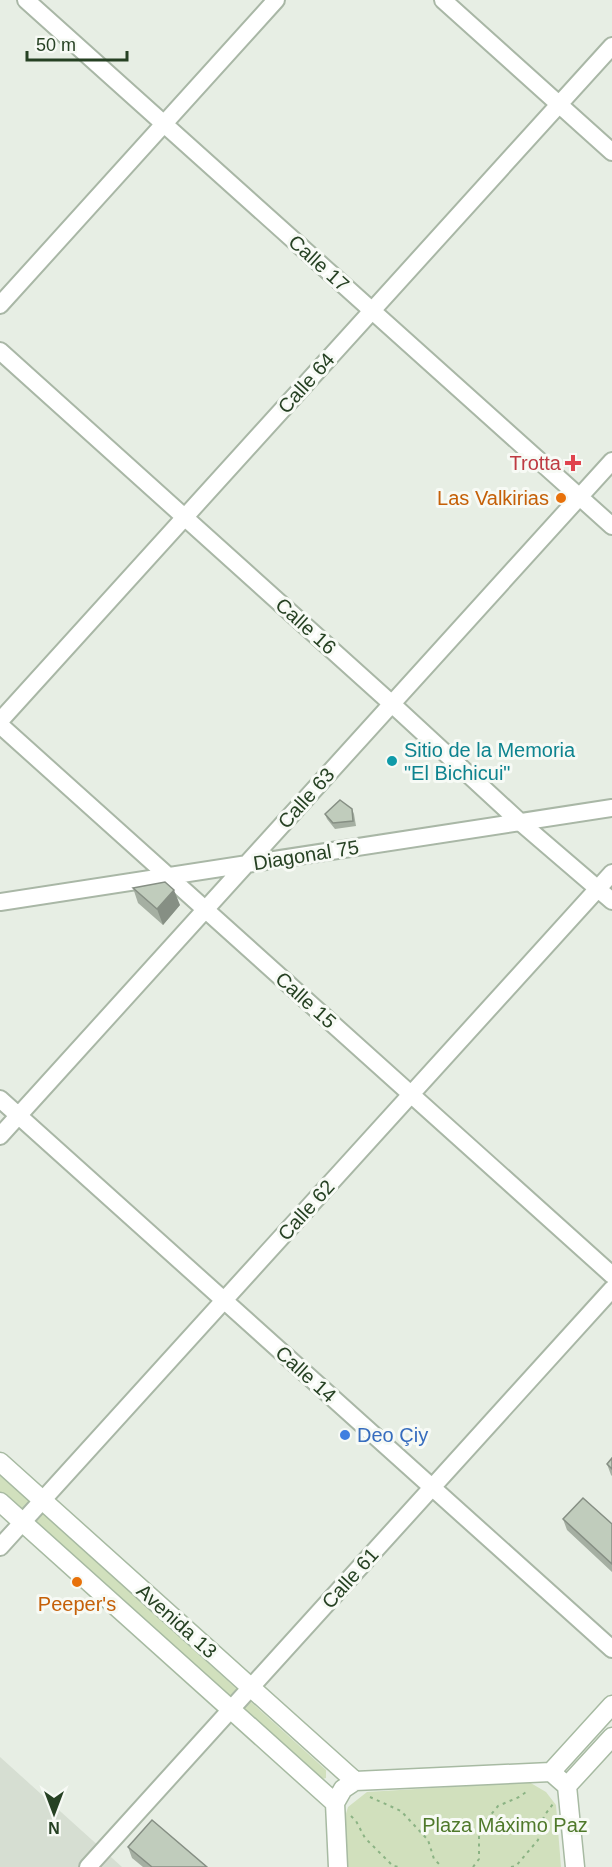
<svg xmlns="http://www.w3.org/2000/svg" width="612" height="1867" viewBox="0 0 612 1867" font-family="Arial,sans-serif">
<style>
.built{fill:#d6ded2}
.green{fill:#d1e0bd}
.lines{fill:none;stroke-linecap:round;stroke-linejoin:round}
.street-casing{stroke:#a9b7a6;stroke-width:20}
.secondary-casing{stroke:#a7baa2;stroke-width:21}
.path{stroke:#8bb384;stroke-width:2;stroke-dasharray:3 4.5;stroke-linecap:butt}
.street{stroke:#fff;stroke-width:16}
.secondary{stroke:#fff;stroke-width:18}
.wall{fill:#a5afa2}
.shaded-wall{fill:#868f84}
.building{fill:#c0ccbc;stroke:#868f84;stroke-width:1.5}
.health-dot{fill:#e0444e;stroke:#f7faf5;stroke-width:2}
.food-dot{fill:#e8710a;stroke:#f7faf5;stroke-width:2}
.culture-dot{fill:#0f9aa8;stroke:#f7faf5;stroke-width:2}
.shop-dot{fill:#3f7fe0;stroke:#f7faf5;stroke-width:2}
.labels{text-anchor:middle;dominant-baseline:central;stroke-width:6;stroke-linejoin:round;paint-order:stroke}
.street-label{font-size:20px;fill:#264123;stroke:#f7faf5}
.health-label{font-size:20px;fill:#be3a42;stroke:#f7faf5;text-anchor:end}
.food-label{font-size:20px;fill:#c56008;stroke:#f7faf5;text-anchor:end}
.culture-label{font-size:20px;fill:#0d838f;stroke:#f7faf5;text-anchor:start}
.shop-label{font-size:20px;fill:#366cbe;stroke:#f7faf5;text-anchor:start}
.park-label{font-size:20px;fill:#4f792b;stroke:#f7faf5}
</style>
<rect width="100%" height="100%" fill="#e7eee4"/>
<path class="built" d="M0,1757L122,1867H0Z"/>
<path class="green" d="M0,1474L326,1770V1778L316,1781L0,1494Z
M529,1782L546,1792L556,1805L561,1867H343L341,1830L348,1807L367,1792Z"/>
<g class="lines">
<g class="street-casing">
<path id="street" d="M26,0L612,526
M443,0L612,152
M0,305L276,0
M0,351L392,704L520,822L612,901
M0,721L612,46
M0,725L612,1275
M0,902L612,808
M0,1099L612,1649
M0,1136L612,461
M0,1547L612,873
M88,1867L612,1289"/>
</g>
<g class="secondary-casing">
<path id="secondary" d="M0,1462L355,1781
M0,1502L335,1803
M551,1772L612,1705
M567,1786L612,1737
M338,1867L335,1803L343,1789L355,1781L551,1772L567,1786L575,1867"/>
</g>
<path class="path" d="M370,1797L401,1811L428,1840L434,1859L442,1867
M351,1816L356,1821L365,1838L393,1866L399,1867
M473,1867L479,1859V1829L498,1806L519,1797L529,1790
M511,1867L516,1866L538,1840L544,1816L553,1804"/>
<use href="#street" class="street"/>
<use href="#secondary" class="secondary"/>
</g>
<path class="wall" d="M352,809L354,814L356,826L335,829L327,819L325,814Z
M133,888L180,905L163,925L138,903Z
M612,1458V1476L611,1475L607,1464Z
M563,1519L612,1524V1572L567,1530Z
M128,1847L207,1867H143L132,1858Z"/>
<path class="shaded-wall" d="M174,890L180,905L163,925L157,909Z"/>
<path class="building" d="M340,800L352,809L353,821L333,823L325,814Z
M165,882L174,890L157,909L133,888Z
M612,1458V1469L607,1464Z
M583,1498L612,1524V1564L563,1519Z
M152,1820L207,1867H152L128,1847Z"/>
<path class="health-dot" d="M570 454h6v6h6v6h-6v6h-6v-6h-6v-6h6z"/>
<g class="food-dot">
<circle cx="561" cy="498" r="6"/>
<circle cx="77" cy="1582" r="6"/>
</g>
<circle class="culture-dot" cx="392" cy="761" r="6"/>
<circle class="shop-dot" cx="345" cy="1435" r="6"/>
<g class="labels">
<g class="street-label">
<text transform="translate(319 263) rotate(42)">Calle 17</text>
<text transform="translate(306 383) rotate(-48)">Calle 64</text>
<text transform="translate(306 626) rotate(42)">Calle 16</text>
<text transform="translate(306 798) rotate(-48)">Calle 63</text>
<text transform="translate(306 855) rotate(-9)">Diagonal 75</text>
<text transform="translate(306 1000) rotate(42)">Calle 15</text>
<text transform="translate(306 1210) rotate(-48)">Calle 62</text>
<text transform="translate(306 1374) rotate(42)">Calle 14</text>
<text transform="translate(350 1578) rotate(-48)">Calle 61</text>
<text transform="translate(177 1621) rotate(42)">Avenida 13</text>
</g>
<g class="health-label">
<text x="561" y="463">Trotta</text>
</g>
<g class="food-label">
<text x="549" y="498">Las Valkirias</text>
<text x="77" y="1604" text-anchor="middle">Peeper's</text>
</g>
<g class="culture-label">
<text x="404" y="750">Sitio de la Memoria<tspan x="404" dy="23">"El Bichicui"</tspan></text>
</g>
<g class="shop-label">
<text x="357" y="1435">Deo Çiy</text>
</g>
<g class="park-label">
<text x="505" y="1825">Plaza Máximo Paz</text>
</g>
</g>
<g transform="translate(54 1813) rotate(180)" stroke="#f7faf5" stroke-width="4.5" paint-order="stroke">
<path d="M0-4.5L10 22L0 15L-10 22Z" fill="#264123"/>
<text y="-9" font-size="16" font-weight="bold" text-anchor="middle" fill="#264123">N</text>
</g>
<path d="M27 51v9h100v-9" fill="none" stroke="#264123" stroke-width="3"/>
<text x="36" y="51" font-size="18" fill="#264123" stroke="#f7faf5" stroke-width="4.5" paint-order="stroke">50 m</text>
</svg>
